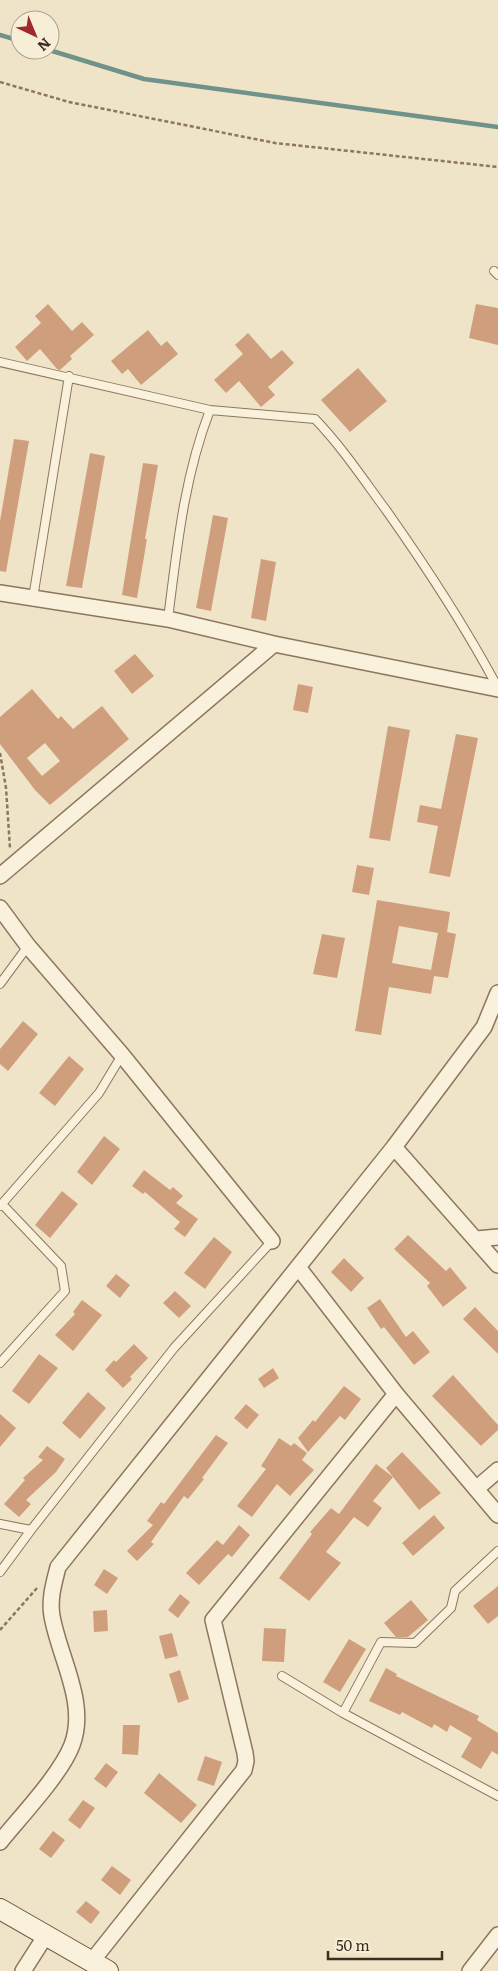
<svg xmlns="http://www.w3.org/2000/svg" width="498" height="1971" viewBox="0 0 498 1971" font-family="Literata,serif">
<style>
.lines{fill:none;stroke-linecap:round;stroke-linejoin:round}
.stream{stroke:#6f938a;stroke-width:4.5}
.building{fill:#cf9f7d;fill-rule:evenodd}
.lane-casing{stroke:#8d765c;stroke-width:10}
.street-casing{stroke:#8d765c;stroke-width:18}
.secondary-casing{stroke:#6f573f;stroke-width:22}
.path{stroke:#8d765c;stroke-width:2.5;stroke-dasharray:4 2.5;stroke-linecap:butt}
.lane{stroke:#faf1dc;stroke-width:8}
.street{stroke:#faf1dc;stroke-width:15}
.secondary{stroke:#faf1dc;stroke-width:20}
</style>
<rect width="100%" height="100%" fill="#f0e4c8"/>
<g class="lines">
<path class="stream" d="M0,35L20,41
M49,50L144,79L498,127"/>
</g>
<path class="building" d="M48,304L72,331L82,322L94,335L70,356L72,359L60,370L57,369L40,349L27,361L15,347L41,323L35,316Z
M476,304L498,308V345L469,338Z
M148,330L161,346L167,341L178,354L141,385L128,369L122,374L111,361Z
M248,333L271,359L282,350L294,363L268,387L275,395L261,407L239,381L226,393L214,380L243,354L235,345Z
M358,368L387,401L350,432L321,400Z
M14,439L29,441L6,572L0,571V521Z
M90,453L105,456L82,588L66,586Z
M143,463L158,465L145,539H147L137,598L122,595Z
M213,515L228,518L211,611L196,608Z
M261,559L276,562L266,621L251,618Z
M135,654L154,676L132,694L114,671Z
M298,684L313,687L308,713L293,710Z
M32,689L58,719L61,716L73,729L102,706L129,739L50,805L35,790L0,744V717ZM45,743L60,761L42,776L27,758Z
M388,726L410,730L390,841L369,838Z
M456,734L478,738L450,877L429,873L438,826L417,822L420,805L441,809Z
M357,865L374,868L369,895L352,892Z
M377,900L450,912L447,932L456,934L448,978L434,976L431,994L389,987L381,1035L355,1031ZM399,926L438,933L431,970L392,963Z
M322,934L345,938L337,978L313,974Z
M23,1021L38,1034L8,1071L0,1064V1049Z
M69,1056L84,1069L55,1106L39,1093Z
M104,1136L120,1149L92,1185L77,1172Z
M144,1170L170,1190L173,1187L183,1196L176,1203L198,1219L185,1237L174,1229L180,1222L145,1192L143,1194L132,1186Z
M62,1191L78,1204L50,1238L35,1225Z
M408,1235L446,1271L450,1267L467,1288L443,1307L427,1286L430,1283L394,1249Z
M214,1237L232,1252L205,1289L184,1273Z
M344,1258L364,1278L351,1292L331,1272Z
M116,1274L130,1285L120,1298L106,1286Z
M175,1291L191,1306L179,1318L163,1303Z
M380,1299L406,1337L413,1331L430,1352L414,1365L384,1327L381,1329L367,1308Z
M82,1300L102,1315L73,1351L55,1335L75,1314L73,1312Z
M475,1307L498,1331V1354L463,1319Z
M134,1344L148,1358L130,1377L132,1379L123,1388L105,1370L114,1360L116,1362Z
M39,1354L58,1368L29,1404L12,1391Z
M273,1368L279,1378L264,1388L258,1379Z
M453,1375L498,1425V1430L481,1446L432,1396Z
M344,1386L361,1399L345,1420L340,1416L308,1452L298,1438L313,1420L315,1422Z
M88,1392L106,1408L80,1439L62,1423Z
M246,1404L259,1415L247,1429L234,1418Z
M0,1414L16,1428L0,1447Z
M216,1435L228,1443L202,1478L204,1479L188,1499L184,1496L151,1542L154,1544L137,1561L127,1551L153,1525L147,1521L161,1502L164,1504Z
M279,1438L291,1446L294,1443L307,1453L302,1460L314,1470L290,1496L277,1484L252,1517L237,1506L266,1469L261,1466Z
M47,1446L65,1459L56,1472L26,1500L31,1504L19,1517L4,1504L25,1480L23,1478L43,1460L38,1457Z
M402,1452L441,1493L419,1510L386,1468Z
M376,1464L393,1477L373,1501L382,1508L368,1527L354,1517L326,1552L341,1563L309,1601L279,1578L312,1534L310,1532L331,1508L339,1514Z
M434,1515L445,1528L413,1556L402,1543Z
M239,1525L250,1535L232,1557L228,1554L199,1585L186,1573L217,1540L223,1545Z
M104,1569L118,1578L107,1594L94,1585Z
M498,1586V1616L488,1624L473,1606Z
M180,1594L190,1602L178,1618L168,1610Z
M411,1600L428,1620L408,1637H396L384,1623Z
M107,1610L108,1631L94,1632L93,1611Z
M264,1628L286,1629L284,1662L262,1661Z
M172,1633L178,1656L165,1659L159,1636Z
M349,1639L366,1649L340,1692L323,1682Z
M386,1668L397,1674L396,1676L479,1716L477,1720L498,1733V1755L492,1751L481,1769L461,1757L472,1738L450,1725L447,1732L434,1724L432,1728L402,1712L400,1715L369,1701Z
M180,1670L189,1699L178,1703L169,1674Z
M123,1725H140L138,1755L122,1754Z
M205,1756L222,1762L214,1786L197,1780Z
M106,1763L118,1772L106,1788L94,1779Z
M159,1773L197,1805L181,1823L144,1793Z
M83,1800L95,1808L80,1829L68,1820Z
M53,1831L65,1840L51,1858L39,1849Z
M112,1866L131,1880L120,1895L101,1880Z
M86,1901L100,1912L91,1924L76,1912Z"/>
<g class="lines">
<g class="lane-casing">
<path id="lane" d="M494,271L498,275
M0,362L210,410L315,419C342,447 363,479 386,510C427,568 465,626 498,688
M33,598L69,376
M168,619C177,548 184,477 210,410
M0,984L28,946
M0,1206L99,1093L122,1055
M0,1363L65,1291L61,1266L2,1204
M0,1524L31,1530L174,1348L272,1241
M0,1572L31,1530
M282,1676L343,1713L498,1796
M343,1713L381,1642L415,1643L451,1608L455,1591L498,1551"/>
</g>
<g class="street-casing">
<path id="street" d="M0,593L168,619L274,644L498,689
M0,876L274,644
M0,908L28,946L122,1055L272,1241
M394,1147L498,1265
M477,1239L498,1237
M298,1267L396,1394L498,1515
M476,1489L498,1470
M0,1842C21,1816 61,1774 72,1745C88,1703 59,1657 52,1616C49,1599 54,1583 58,1567L394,1147L484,1027L498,993
M92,1961L244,1770L246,1761L245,1753L213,1620L396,1394
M23,1971L46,1935
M470,1971L498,1935"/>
</g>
<g class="secondary-casing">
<path id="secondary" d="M0,1909L108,1971"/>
</g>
<path class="path" d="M0,82L69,102L275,143L498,167
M0,753L6,788L10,848
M0,1630L37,1588"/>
<use href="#lane" class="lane"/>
<use href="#street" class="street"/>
<use href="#secondary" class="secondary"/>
</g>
<g transform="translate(35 35) rotate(136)"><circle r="24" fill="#f7eed8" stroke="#ada18e"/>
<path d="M0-4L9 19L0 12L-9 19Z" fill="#9e2a2b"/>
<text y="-8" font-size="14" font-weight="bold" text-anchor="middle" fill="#3d2e20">N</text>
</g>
<path d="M328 1951v8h114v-8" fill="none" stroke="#3d2e20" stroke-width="2.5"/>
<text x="336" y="1951" font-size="15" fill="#3d2e20" stroke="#f7eed8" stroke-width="4" paint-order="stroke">50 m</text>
</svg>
